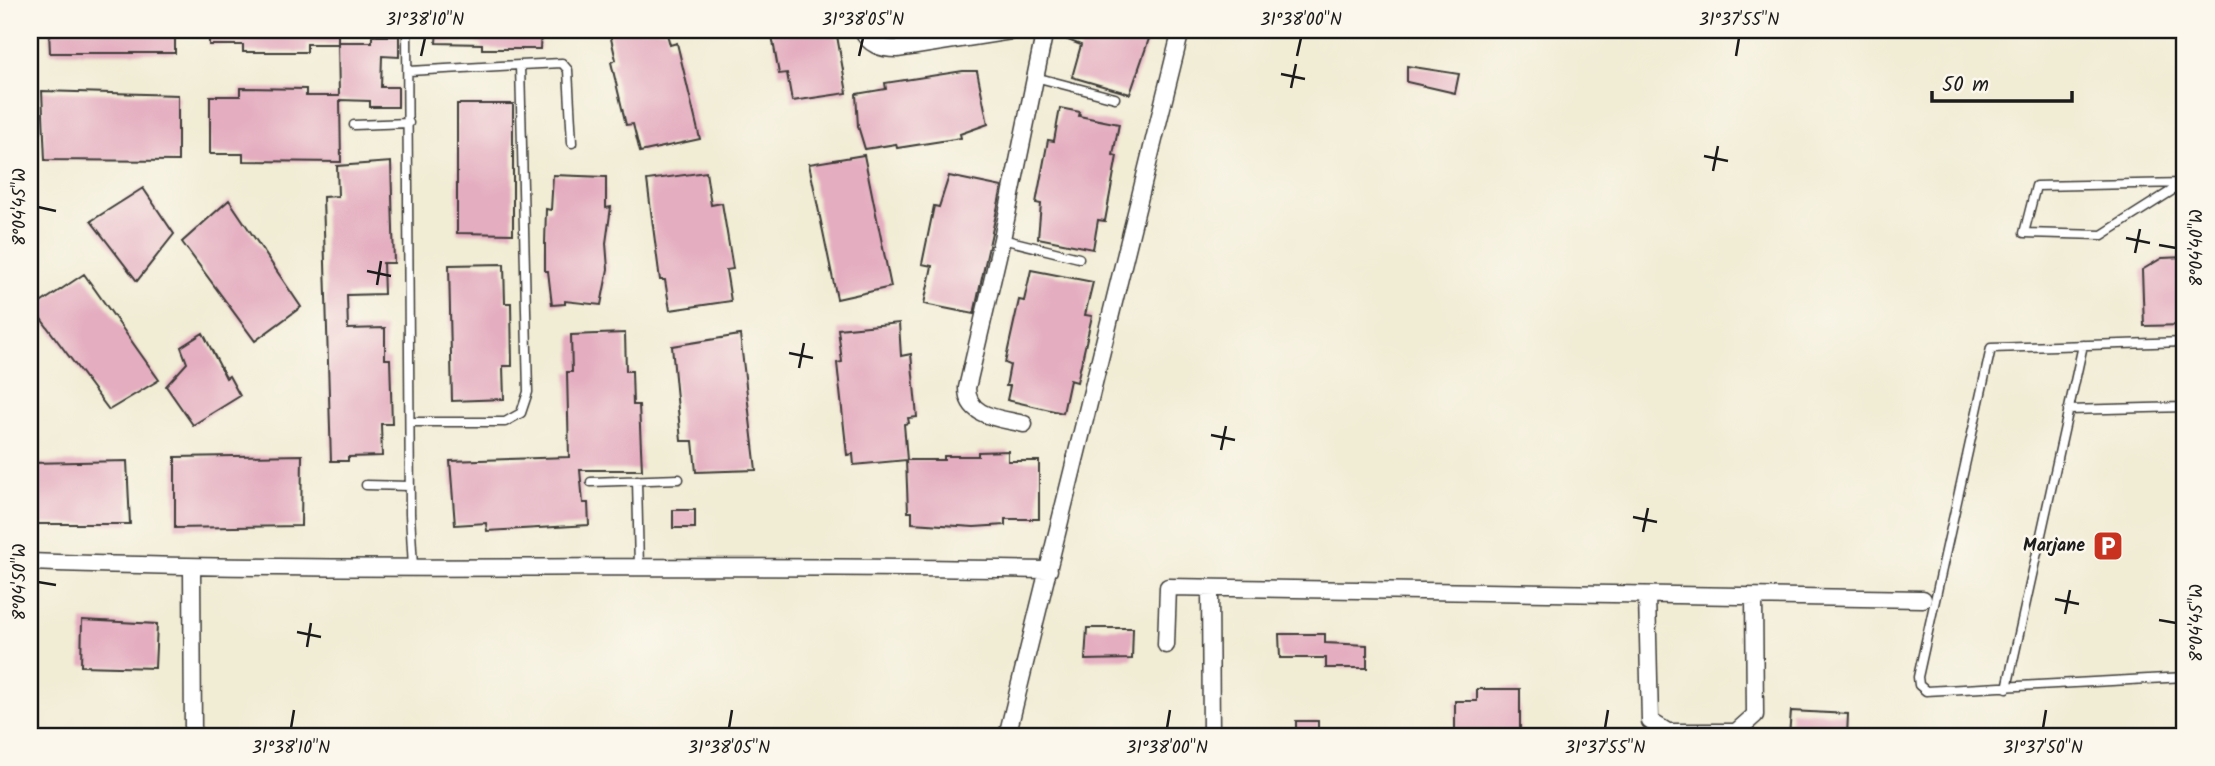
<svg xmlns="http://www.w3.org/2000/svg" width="2215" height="766" viewBox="0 0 2215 766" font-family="Kalam,sans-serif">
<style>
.building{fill:#e4adc0}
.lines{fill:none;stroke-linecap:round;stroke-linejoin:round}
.service-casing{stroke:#3c3b38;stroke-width:11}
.minor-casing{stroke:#3c3b38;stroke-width:19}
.service{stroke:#fff;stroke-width:8}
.minor{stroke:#fff;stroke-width:16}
.ticks{fill:none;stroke:#1c1c1c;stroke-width:2.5}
.labels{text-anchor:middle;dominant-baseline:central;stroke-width:5;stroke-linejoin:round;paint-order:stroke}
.poi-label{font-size:18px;font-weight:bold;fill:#1c1c1c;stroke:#fbf7ec;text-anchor:end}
.neatline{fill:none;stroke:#1c1c1c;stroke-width:2.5}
.ticks-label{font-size:18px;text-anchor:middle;fill:#1c1c1c}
</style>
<rect width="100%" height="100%" fill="#fbf7ec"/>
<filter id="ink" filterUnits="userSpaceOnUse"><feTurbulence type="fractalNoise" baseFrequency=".0143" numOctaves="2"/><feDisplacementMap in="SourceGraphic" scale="14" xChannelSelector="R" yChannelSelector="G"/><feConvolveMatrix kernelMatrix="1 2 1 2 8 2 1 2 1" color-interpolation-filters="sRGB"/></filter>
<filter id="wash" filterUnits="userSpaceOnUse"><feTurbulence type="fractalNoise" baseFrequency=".00686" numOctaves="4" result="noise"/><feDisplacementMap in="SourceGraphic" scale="28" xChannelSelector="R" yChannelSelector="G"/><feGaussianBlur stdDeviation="1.57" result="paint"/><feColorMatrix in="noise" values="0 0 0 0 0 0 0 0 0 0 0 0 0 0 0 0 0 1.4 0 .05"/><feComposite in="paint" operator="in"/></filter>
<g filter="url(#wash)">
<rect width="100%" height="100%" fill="#f1ecd4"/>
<g id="blocks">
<path class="building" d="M49,30H175V53H50Z
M209,30H338V44H307V52H243V45H209Z
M437,30H541L540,49H482V44L436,43Z
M609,30H666L670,45L677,43L700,139L640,152L633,124L626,125L611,62L616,60Z
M771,30H836L847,93L792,101L787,73L779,74Z
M1055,30H1152L1130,94L1072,77L1081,45L1055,35Z
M372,36H399V57L382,56L381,87H398V107H370V101L340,100L341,162L243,161V154H210V96H240V88L306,89V96H339L338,42H372Z
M1407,66L1459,74L1455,93L1407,82Z
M963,71H977L988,124L960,134L961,138L897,148L896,144L865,149L858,126L856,94L886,89L885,83Z
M42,91L178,95V161L45,160Z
M457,104H513V234L457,233Z
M1060,108L1080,112L1079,116L1119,124L1113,155L1117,156L1105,221L1098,220L1093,249L1038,238L1041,204L1036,203L1048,140L1054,141Z
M864,155L891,287L837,299L809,164Z
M391,162L394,263H383L384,294L347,295L348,329L385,328V359H390L392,424H381L382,456L348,457V461H331L323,197L338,196L337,166Z
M706,172L711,205L722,203L733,269L726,270L731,301L670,310L665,280H660L647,180Z
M553,175L606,177V208L611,207L606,243L608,269L601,305L565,301V304L552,305L548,271H545V244L546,209L551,210Z
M949,176L1002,187L974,314L924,304L932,266L922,264L934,206L939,207Z
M143,188L174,234L137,281L91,221Z
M229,200L301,307L255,341L182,242Z
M2185,257V325L2144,326L2142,270L2162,258Z
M504,264L505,303H511L512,366H503L504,399L452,401L449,265Z
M1031,270L1093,282L1085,315L1092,316L1077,382L1070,380L1063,413L1007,400L1010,386H1006L1010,365L1005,363L1019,300L1024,301Z
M84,274L159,380L109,410L33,308Z
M899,323L901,356L911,354L917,417L908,418L909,423L904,424L907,460H944V456H978V452L1008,451V461H1039V519H1005V525L974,527L912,523V512H908L906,460L854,465L853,454L847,455L837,363L842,362L838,329Z
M203,333L226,378L229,376L240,396L193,425L166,386L187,363L181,347Z
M625,333L626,371H632L633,405H639L642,470H580L583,503H588L589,525L487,531L486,523L455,525L450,461L569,457L567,372H572L571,335Z
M740,335L756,470L696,472L693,441H681L672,346Z
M302,455L301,526L175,528V457Z
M127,461L130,524H30V463Z
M673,510H695V528H673Z
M82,620L157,624L155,668L81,666Z
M1087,628H1133L1132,659L1085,660Z
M1279,634H1325V643L1367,645V668H1326V658H1280Z
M1477,689H1520V736H1455V701H1477Z
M1791,711L1848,714L1847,736H1789Z
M1296,721H1318V736H1296Z"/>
</g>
</g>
<g filter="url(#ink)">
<use href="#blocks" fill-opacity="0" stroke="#3c3b38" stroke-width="2"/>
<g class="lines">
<g class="service-casing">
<path id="service" d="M407,30L410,514L413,567
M520,65L562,63L568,70L572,143
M409,71L520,65L528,392L521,413L505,422H412
M1035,77L1115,98
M354,125L409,123
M2184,183L2102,235L2024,233L2036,186L2185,183
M1002,239L1079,258
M2185,342L1991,348L1918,677L1919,685L1926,691L2185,677
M2068,410L2185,407
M637,480L639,568
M591,482L679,479
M366,485L410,486
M2007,688L2083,345"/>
</g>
<g class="minor-casing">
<path id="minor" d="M862,30C869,45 881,49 897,49L1017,30
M1024,424C1001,418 967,418 967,388L1002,239L1045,30
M30,562C370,574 710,562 1049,570
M192,568L193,736
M1210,588L1211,736
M1647,595L1650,721L1668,732H1736L1755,715L1754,597
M1166,645L1168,587L1923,599
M1007,736L1181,30"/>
</g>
<use href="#service" class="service"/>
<use href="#minor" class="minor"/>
</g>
</g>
<path class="ticks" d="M421,56L425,38M859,56L863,38M1297,56L1301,38M1736,56L1739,38M1281,74L1305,79M1291,88L1296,64M1704,156L1728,161M1713,171L1718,146M38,207L56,211M2126,238L2150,243M2159,245L2176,248M2135,253L2140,229M367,271L391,276M377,285L381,261M789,353L813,358M799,368L804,343M1211,435L1235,440M1221,450L1226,426M1633,517L1657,522M1643,532L1648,508M38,582L56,585M2055,599L2079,604M2065,614L2070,590M2159,620L2176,623M297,632L321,637M307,647L311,623M291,728L294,710M729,728L732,710M1167,728L1170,710M1605,728L1608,710M2043,728L2046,710"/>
<defs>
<g id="parking-square" transform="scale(1.575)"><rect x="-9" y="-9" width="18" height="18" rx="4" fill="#c8321e" stroke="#fbf7ec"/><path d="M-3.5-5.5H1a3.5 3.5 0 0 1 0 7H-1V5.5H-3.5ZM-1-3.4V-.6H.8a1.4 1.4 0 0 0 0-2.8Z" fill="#fff"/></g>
</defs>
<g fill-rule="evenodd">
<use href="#parking-square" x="2108" y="546"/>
</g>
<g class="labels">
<g class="poi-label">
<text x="2085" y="546">Marjane</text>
</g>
</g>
<rect width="2215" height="766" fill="none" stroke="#fbf7ec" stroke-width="77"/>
<path d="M1932 91v10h140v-10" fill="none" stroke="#1c1c1c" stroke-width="3.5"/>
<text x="1942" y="91" font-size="21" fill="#1c1c1c" stroke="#fbf7ec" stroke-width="5" paint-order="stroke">50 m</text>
<rect x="38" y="38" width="2138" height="690" class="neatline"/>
<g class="ticks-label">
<text x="425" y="25">31°38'10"N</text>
<text x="863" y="25">31°38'05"N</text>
<text x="1301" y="25">31°38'00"N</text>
<text x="1739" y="25">31°37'55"N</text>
<text transform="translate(19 207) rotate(-90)" y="6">8°04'45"W</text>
<text transform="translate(2196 248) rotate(-90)" y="6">8°04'40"W</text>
<text transform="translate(19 582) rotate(-90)" y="6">8°04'50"W</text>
<text transform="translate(2196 623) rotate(-90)" y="6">8°04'45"W</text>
<text x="291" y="753">31°38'10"N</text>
<text x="729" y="753">31°38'05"N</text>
<text x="1167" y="753">31°38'00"N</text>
<text x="1605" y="753">31°37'55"N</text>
<text x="2043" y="753">31°37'50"N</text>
</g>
</svg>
